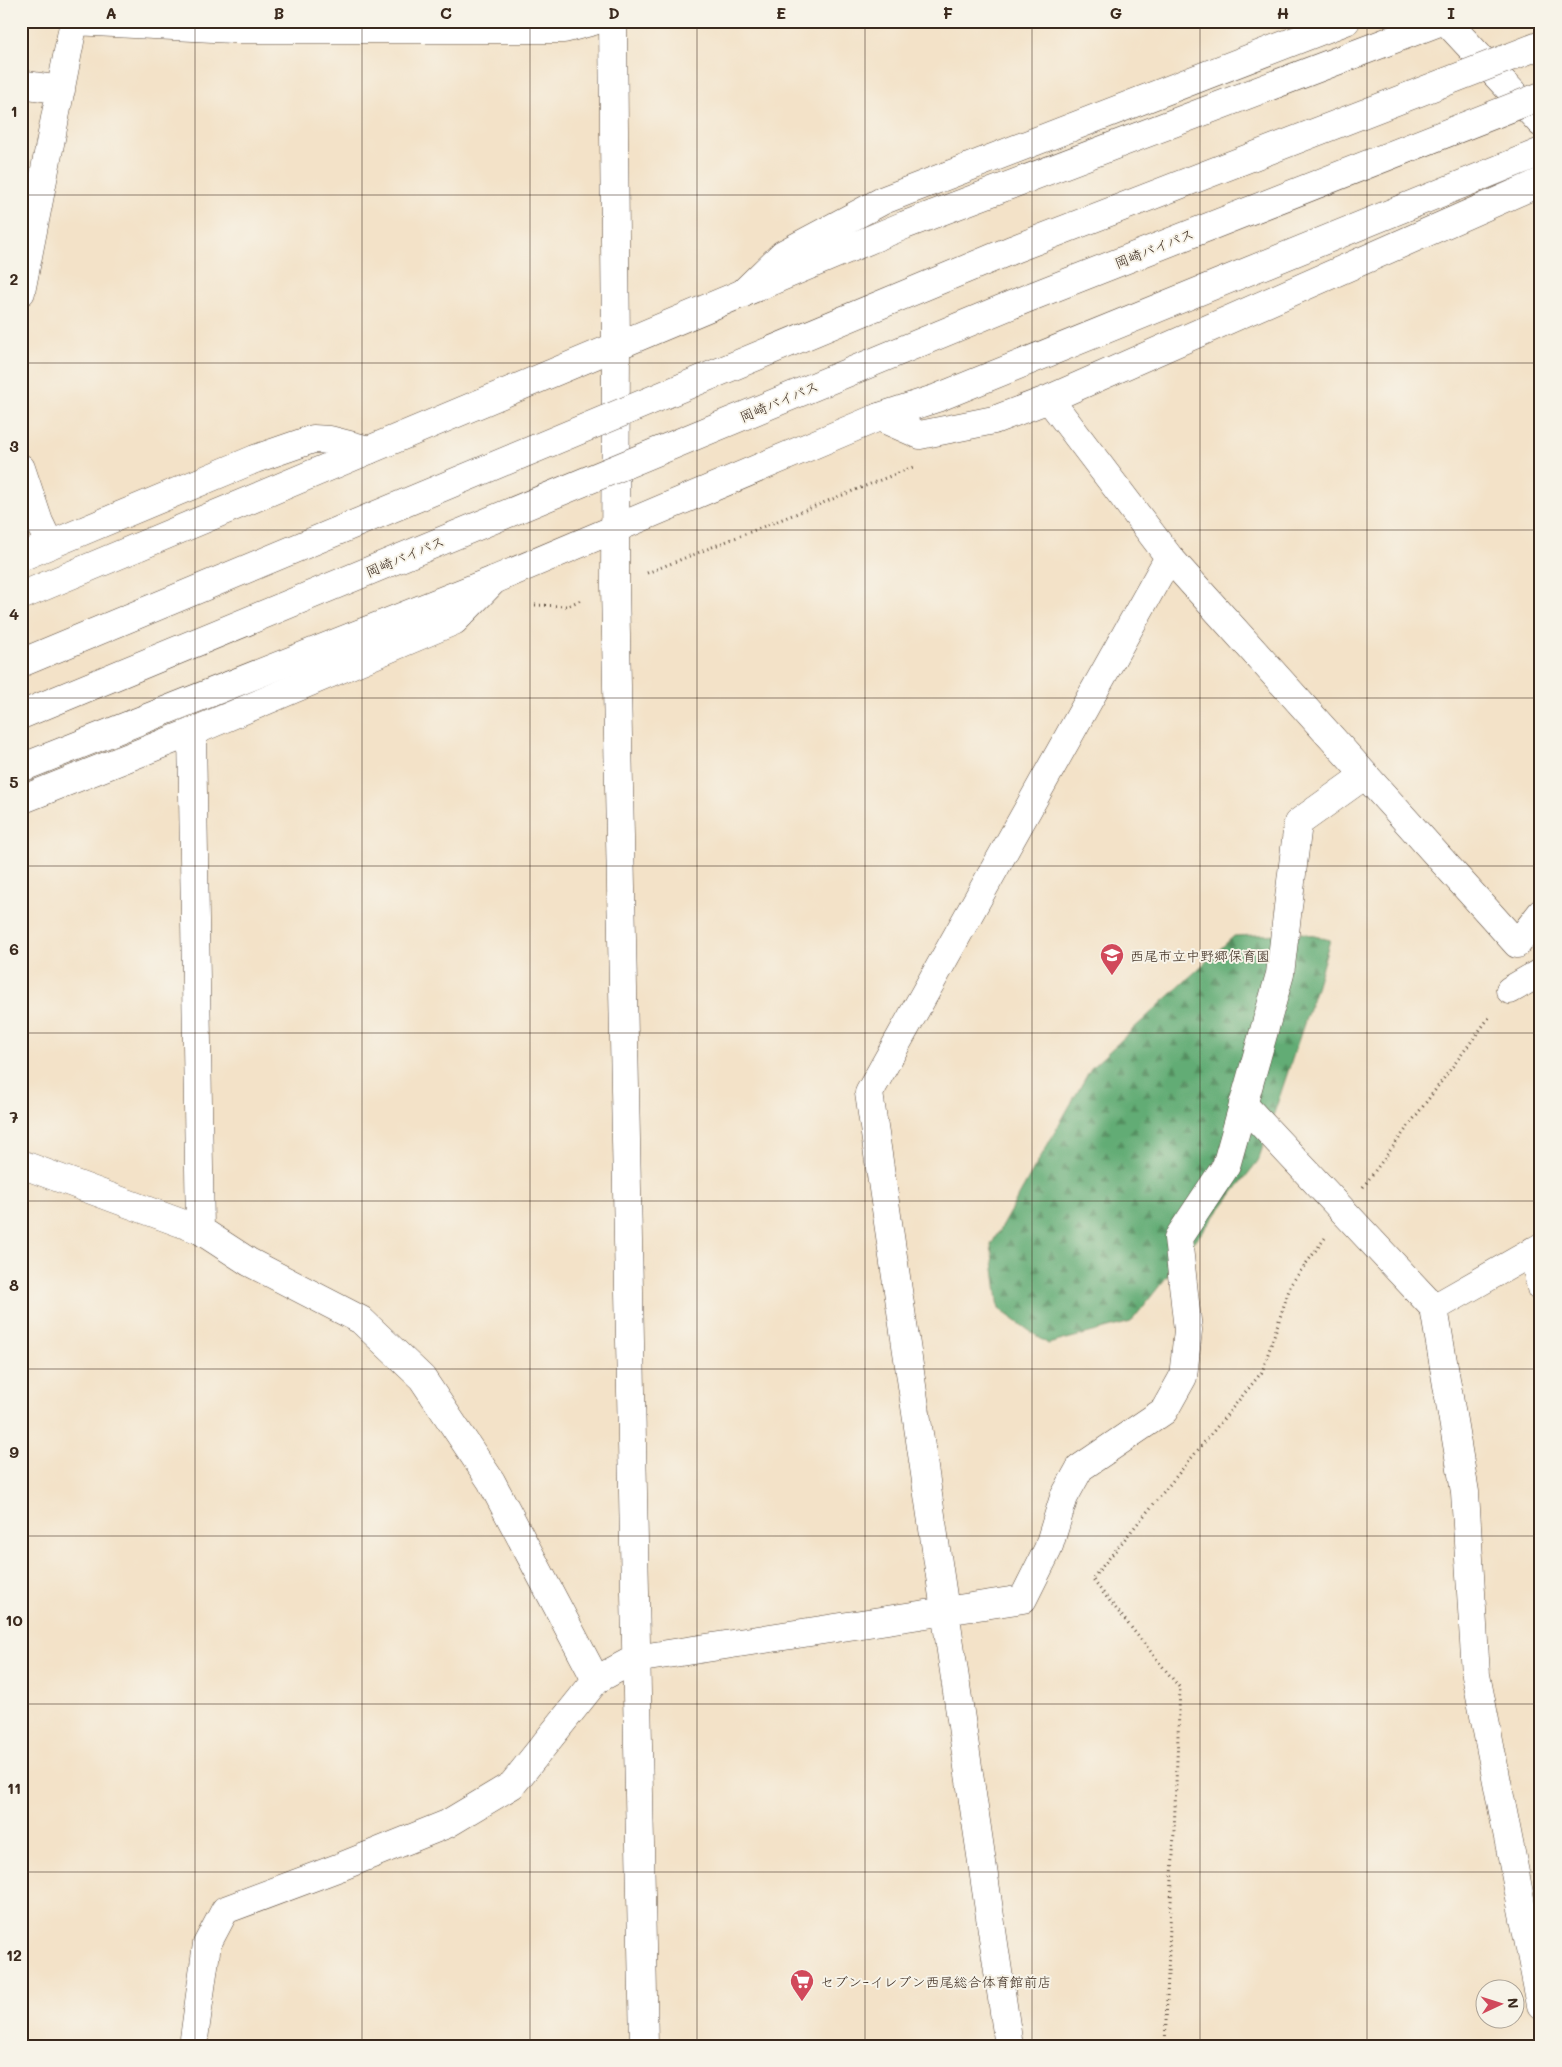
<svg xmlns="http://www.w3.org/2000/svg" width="1562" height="2067" viewBox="0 0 1562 2067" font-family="Mali,'Klee One',sans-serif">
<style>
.forest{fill:url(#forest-firs);stroke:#4e6b49}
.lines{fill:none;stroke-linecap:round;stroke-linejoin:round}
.minor-casing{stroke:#574638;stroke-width:29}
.highway-casing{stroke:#574638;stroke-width:29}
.path{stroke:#574638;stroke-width:3;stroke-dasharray:1 4;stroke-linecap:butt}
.minor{stroke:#fff;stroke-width:28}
.highway{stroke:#fff;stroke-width:28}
.highway-bridge-casing{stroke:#574638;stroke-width:29;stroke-linecap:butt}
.highway-bridge{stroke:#fff;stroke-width:28}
.grid{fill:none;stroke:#3b2a1e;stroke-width:1;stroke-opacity:0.55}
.labels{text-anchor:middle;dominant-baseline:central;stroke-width:4;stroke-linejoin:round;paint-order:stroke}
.street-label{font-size:14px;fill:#3b2a1e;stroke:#f7f3e8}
.poi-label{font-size:14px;fill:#3b2a1e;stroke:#f7f3e8;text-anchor:start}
.neatline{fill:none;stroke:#3b2a1e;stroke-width:2}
.grid-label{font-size:16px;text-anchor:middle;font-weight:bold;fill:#3b2a1e}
</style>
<defs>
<pattern id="forest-firs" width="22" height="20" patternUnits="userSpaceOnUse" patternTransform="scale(1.25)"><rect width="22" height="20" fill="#62ac74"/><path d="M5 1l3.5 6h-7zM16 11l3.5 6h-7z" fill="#528c5f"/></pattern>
</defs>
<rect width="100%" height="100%" fill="#f7f3e8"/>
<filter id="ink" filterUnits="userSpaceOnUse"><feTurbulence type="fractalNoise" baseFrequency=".02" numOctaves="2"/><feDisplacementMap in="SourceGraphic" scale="10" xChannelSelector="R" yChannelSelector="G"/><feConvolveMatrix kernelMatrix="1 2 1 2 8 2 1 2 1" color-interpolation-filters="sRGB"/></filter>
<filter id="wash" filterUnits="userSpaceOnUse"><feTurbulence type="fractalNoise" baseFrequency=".0096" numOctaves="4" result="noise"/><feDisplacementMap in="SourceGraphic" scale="20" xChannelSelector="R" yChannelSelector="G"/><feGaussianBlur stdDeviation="1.12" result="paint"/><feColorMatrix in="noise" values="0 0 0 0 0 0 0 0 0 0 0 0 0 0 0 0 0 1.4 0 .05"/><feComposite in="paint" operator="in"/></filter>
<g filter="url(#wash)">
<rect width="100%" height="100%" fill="#f3e2c8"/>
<path class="forest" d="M1303,933L1330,940L1315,991L1258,1161L1131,1322L1048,1344L999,1309L991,1245L1091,1068L1234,936Z"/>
</g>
<g filter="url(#ink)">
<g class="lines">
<g class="minor-casing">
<path id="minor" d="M74,21L233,29H564L594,21
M613,21L616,347L615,585L644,2046
M1446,21L1541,123
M21,84L61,90
M21,292L74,21
M742,294L783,254L884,200L1346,21
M1049,399L1169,557L1517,944L1541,913
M879,417L920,435L994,420L1049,399L1541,182
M21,468L39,522L50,545
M21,557L255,459L313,439L330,440L369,450
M192,732L200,1230
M21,800L192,732L454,621L494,580
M1510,990L1541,972
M1243,1104L1434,1308L1541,1247
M21,1164L200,1230L249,1262L361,1320L422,1378L491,1481L596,1680
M1533,1251L1541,1288
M1434,1308L1465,1492L1476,1675L1541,2005
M193,2046L207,1944L225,1910L340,1867L447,1824L512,1785L596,1680L635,1659L1023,1599L1048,1549L1064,1497L1080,1468L1164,1411L1183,1377L1188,1330L1178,1238L1226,1166L1280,974L1298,823L1365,775
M1009,2046L869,1093L1169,557"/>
</g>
<g class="highway-casing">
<path id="highway" d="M21,596L905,225L1442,21
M21,768L494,580L879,417L937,398L1541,152"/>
</g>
<path class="path" d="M647,573L913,467
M535,605L567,606L583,599
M1363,1187L1491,1015
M1165,2046L1180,1688L1092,1579L1262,1372L1291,1284L1325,1238"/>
<use href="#minor" class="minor"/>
<use href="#highway" class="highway"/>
<g class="highway-bridge-casing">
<path id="highway-bridge" d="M21,663L1014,249L1541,45
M21,715L1028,298L1541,96"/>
</g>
<use href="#highway-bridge" class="highway-bridge"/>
</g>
</g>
<path class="grid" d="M195,21V2046M362,21V2046M530,21V2046M697,21V2046M865,21V2046M1032,21V2046M1200,21V2046M1367,21V2046M21,195H1541M21,363H1541M21,530H1541M21,698H1541M21,866H1541M21,1033H1541M21,1201H1541M21,1369H1541M21,1536H1541M21,1704H1541M21,1872H1541"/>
<defs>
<g id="school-pin" transform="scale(1.25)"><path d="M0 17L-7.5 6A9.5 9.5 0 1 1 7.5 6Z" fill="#d1495b" stroke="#f7f3e8"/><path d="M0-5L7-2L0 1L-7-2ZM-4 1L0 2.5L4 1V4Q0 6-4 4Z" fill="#fff"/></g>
<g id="supermarket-pin" transform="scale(1.25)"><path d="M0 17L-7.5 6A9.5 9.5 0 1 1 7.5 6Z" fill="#d1495b" stroke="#f7f3e8"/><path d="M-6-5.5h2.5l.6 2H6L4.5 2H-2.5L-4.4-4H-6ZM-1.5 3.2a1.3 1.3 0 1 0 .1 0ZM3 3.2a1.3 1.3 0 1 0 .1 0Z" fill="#fff"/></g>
</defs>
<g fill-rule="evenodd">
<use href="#school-pin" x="1112" y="955"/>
<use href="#supermarket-pin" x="802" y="1981"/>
</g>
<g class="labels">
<g class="street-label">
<text transform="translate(1154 248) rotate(-22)">岡崎バイパス</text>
<text transform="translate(779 401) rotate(-23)">岡崎バイパス</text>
<text transform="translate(405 556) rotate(-23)">岡崎バイパス</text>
</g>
<g class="poi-label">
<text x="1130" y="955">西尾市立中野郷保育園</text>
<text x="820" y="1981">セブン−イレブン西尾総合体育館前店</text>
</g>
</g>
<rect width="1562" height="2067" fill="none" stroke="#f7f3e8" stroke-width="55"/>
<g transform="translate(1500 2004) rotate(86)"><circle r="24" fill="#f7f3e8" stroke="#aca397"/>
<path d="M0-4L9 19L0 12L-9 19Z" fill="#d1495b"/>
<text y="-8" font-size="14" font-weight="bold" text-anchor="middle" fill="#3b2a1e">N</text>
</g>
<rect x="28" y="28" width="1506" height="2012" class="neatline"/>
<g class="grid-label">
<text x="111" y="19">A</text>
<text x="279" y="19">B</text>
<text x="446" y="19">C</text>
<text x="614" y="19">D</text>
<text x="781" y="19">E</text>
<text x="948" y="19">F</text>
<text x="1116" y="19">G</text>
<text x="1283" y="19">H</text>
<text x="1451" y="19">I</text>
<text x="14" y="117">1</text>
<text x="14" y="285">2</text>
<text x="14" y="452">3</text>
<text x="14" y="620">4</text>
<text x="14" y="788">5</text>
<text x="14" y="955">6</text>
<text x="14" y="1123">7</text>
<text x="14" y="1291">8</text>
<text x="14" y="1458">9</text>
<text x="14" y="1626">10</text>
<text x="14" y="1794">11</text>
<text x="14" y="1961">12</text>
</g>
</svg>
